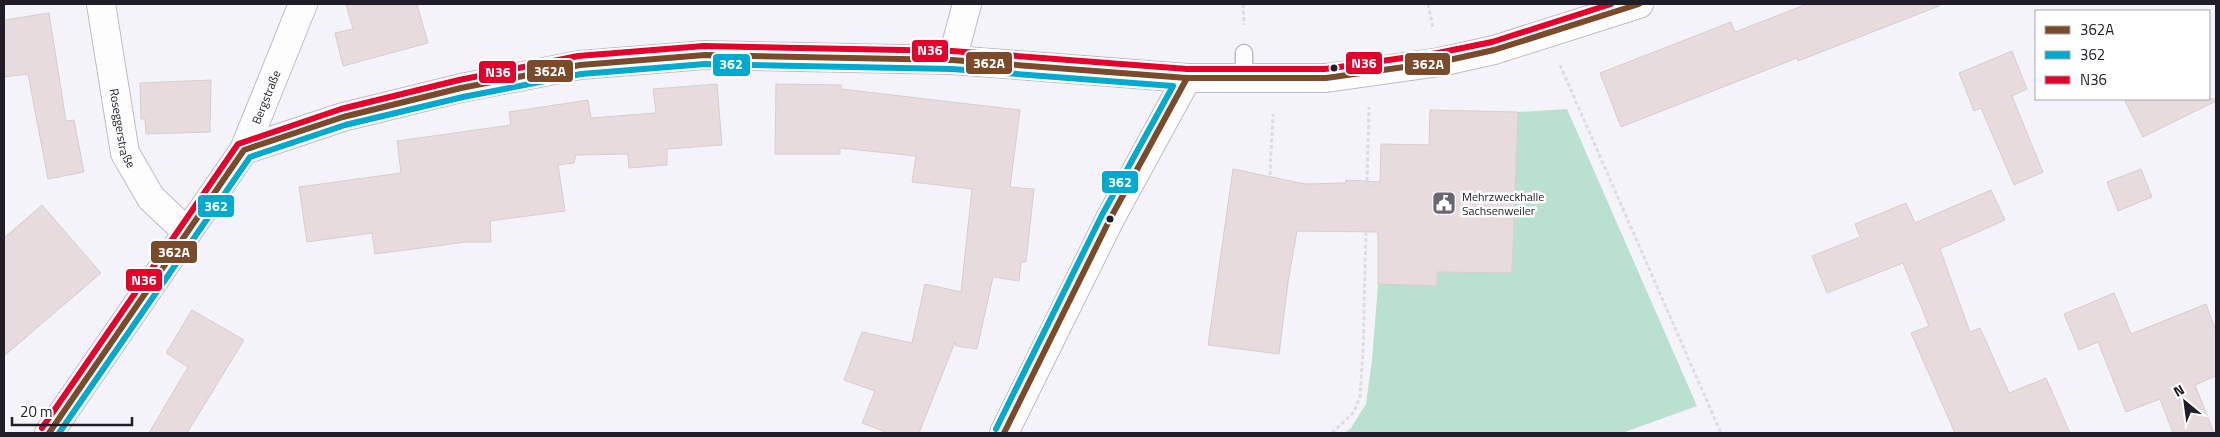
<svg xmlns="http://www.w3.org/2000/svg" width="2220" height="437" viewBox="0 0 2220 437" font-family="'Titillium Web',sans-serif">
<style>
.green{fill:#bae0cf}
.building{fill:#e7dbdd;stroke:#d6cdd0}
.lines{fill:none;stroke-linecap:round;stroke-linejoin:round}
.lane-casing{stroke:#bfbcc5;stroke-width:19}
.street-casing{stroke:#bfbcc5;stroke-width:30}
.path{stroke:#dddddf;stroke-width:3;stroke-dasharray:4 2.5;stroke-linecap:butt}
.lane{stroke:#fefdfe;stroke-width:16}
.street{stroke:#fefdfe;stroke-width:28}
.bus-1-casing{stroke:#fff;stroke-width:10}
.bus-2-casing{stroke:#fff;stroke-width:10}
.bus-3-casing{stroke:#fff;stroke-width:10}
.bus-1{stroke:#7a4b2a;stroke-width:6}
.bus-2{stroke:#00a9ce;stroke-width:6}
.bus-3{stroke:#e4002b;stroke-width:6}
.bus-dot{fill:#201c28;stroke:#fff;stroke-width:2}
.labels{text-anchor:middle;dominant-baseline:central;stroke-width:5;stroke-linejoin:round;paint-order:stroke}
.street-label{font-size:12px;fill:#201c28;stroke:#fff}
.poi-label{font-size:12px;fill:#201c28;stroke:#fff;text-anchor:start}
.line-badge{stroke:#fff;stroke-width:2}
.badge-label{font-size:14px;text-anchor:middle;font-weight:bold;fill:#fff}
</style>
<rect width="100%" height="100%" fill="#f5f3fa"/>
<path class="green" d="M1567,109L1697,406L1622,433H1344L1351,428L1366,404L1372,360L1378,284L1437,286V272H1512L1518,112Z"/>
<path class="building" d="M346,4H417L428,43L343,66L335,33L353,29Z
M1807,4H1938L1939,6L1798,61L1797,58L1621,127L1600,73L1731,22L1735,32Z
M49,13L66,121L74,120L84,172L48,179L28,74L4,77V20Z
M2012,51L2027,89L2012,96L2043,172L2014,185L1981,108L1974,111L1959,73Z
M211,80L210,132L146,134L145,119H141L140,83Z
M717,84L722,145L667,149V165L629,168L628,154L576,155L574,163L558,165L565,211L490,221L491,242H466L375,254L372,233L307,242L299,187L401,173L397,141L511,125L509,112L588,100L591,118L656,113L653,89Z
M776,84L841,85V89L1020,110L1010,187L1034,189L1026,262H1021L1019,281L993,277L977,349L956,346L955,342L919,433H888L862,423L875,391L844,380L862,332L912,343L925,284L961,292L972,189L912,182L916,156L840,148V154H775Z
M2124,99H2216V101L2143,137Z
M1430,110L1518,112L1512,273L1437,272V286L1378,284V232L1297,231L1288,282L1279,354L1208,345L1233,169L1305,184L1346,183V180L1380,182L1381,144L1429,145Z
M2141,169L2152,197L2118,211L2107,182Z
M1991,190L2005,220L1940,249L1970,332L1980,328L2009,393L2046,378L2070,433H1955L1911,333L1929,326L1903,263L1827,293L1812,256L1860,237L1855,224L1906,203L1915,223Z
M42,205L101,273L4,356V238Z
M2114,293L2131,334L2206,304L2216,331V376L2195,385L2214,433H2173L2160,399L2126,412L2098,342L2079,350L2064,314Z
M192,310L244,340L187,433H149L188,367L166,353Z"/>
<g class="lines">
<g class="lane-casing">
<path id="lane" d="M1244,53V79"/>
</g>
<g class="street-casing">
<g id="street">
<path id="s1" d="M101,4L125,153L151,198L187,232"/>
<path d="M952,60L967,4"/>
<path d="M244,150L343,117L461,88L580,65L705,55L952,60L1187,78H1326L1440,62L1494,50L1639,4"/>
<path id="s2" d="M49,433L244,150L303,4"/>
<path d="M1004,433L1110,219L1187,78"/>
</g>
</g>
<path class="path" d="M1243,4L1244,25
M1428,4L1433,28
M1560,65L1721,433
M1270,175L1273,114
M1367,181L1369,107
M1367,185H1380
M1332,433L1354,412L1360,396L1363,352L1366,232"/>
<use href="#lane" class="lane"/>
<use href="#street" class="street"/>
<g class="bus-1-casing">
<path id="bus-1" d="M49,433L244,150L343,117L461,88L580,65L705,55L952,60L1187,78H1326L1440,62L1494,50L1639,4
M1004,433L1110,219L1187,78"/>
</g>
<g class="bus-2-casing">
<path id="bus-2" d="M59,433L250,157L345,125L463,97L581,74L705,64L952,69L1173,86L1102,215L996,429"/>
</g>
<g class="bus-3-casing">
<path id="bus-3" d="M42,428L238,144L341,109L459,80L578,56L704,46L952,51L1187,69H1325L1438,53L1492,42L1611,4"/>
</g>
<use href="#bus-1" class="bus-1"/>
<use href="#bus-2" class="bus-2"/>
<use href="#bus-3" class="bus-3"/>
</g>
<defs>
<g id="civic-square" transform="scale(1.25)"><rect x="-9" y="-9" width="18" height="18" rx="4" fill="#6b6772" stroke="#fff"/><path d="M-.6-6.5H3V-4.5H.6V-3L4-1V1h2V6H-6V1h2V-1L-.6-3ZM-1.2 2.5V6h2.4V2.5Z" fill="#fff"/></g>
</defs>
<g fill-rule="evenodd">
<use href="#civic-square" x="1444" y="203"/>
</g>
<g class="bus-dot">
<circle cx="1334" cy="68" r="4.5"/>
<circle cx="1110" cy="219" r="4.5"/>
</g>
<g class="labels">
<g class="street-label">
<text stroke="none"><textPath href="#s2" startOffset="401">Bergstraße</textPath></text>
<text stroke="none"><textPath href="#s1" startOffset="126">Roseggerstraße</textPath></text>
</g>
<g class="poi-label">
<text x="1462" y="196">Mehrzweckhalle<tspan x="1462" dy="14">Sachsenweiler</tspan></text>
</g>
</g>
<g class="line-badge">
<rect x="911" y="39" width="38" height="24" rx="5" fill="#e4002b"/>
<rect x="965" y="51" width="48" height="24" rx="5" fill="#7a4b2a"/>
<rect x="1345" y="51" width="38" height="24" rx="5" fill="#e4002b"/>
<rect x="1404" y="52" width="47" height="24" rx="5" fill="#7a4b2a"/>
<rect x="712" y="53" width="39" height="24" rx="5" fill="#00a9ce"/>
<rect x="526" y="59" width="48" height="24" rx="5" fill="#7a4b2a"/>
<rect x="478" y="60" width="39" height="24" rx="5" fill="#e4002b"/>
<rect x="1101" y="170" width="38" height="24" rx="5" fill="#00a9ce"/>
<rect x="197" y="194" width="38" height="24" rx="5" fill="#00a9ce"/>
<rect x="150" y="240" width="48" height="24" rx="5" fill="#7a4b2a"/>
<rect x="125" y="268" width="38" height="24" rx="5" fill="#e4002b"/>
</g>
<g class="badge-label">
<text x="930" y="55">N36</text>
<text x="989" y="68">362A</text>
<text x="1364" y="68">N36</text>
<text x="1428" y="69">362A</text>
<text x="731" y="69">362</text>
<text x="550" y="76">362A</text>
<text x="498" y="77">N36</text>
<text x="1120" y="187">362</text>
<text x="216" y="211">362</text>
<text x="174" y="257">362A</text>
<text x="144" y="285">N36</text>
</g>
<rect width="2220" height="437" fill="none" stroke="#201c28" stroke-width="10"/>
<rect x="2035" y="10" width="175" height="90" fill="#ffffff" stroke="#a6a4a9"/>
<rect x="2045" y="26" width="25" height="8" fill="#7a4b2a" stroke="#a6a4a9"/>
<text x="2080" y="35" font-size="15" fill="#201c28">362A</text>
<rect x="2045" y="51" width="25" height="8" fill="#00a9ce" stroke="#a6a4a9"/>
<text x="2080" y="60" font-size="15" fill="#201c28">362</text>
<rect x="2045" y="76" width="25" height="8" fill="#e4002b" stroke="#a6a4a9"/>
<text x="2080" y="85" font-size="15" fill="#201c28">N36</text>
<g transform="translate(2185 402) rotate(331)" stroke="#ffffff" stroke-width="4" paint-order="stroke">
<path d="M0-4L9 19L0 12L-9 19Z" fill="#201c28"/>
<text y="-8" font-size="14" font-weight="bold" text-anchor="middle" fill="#201c28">N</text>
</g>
<path d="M12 417v8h120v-8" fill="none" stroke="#201c28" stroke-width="2.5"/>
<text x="20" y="417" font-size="15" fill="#201c28" stroke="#ffffff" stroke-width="4" paint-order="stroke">20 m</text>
</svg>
